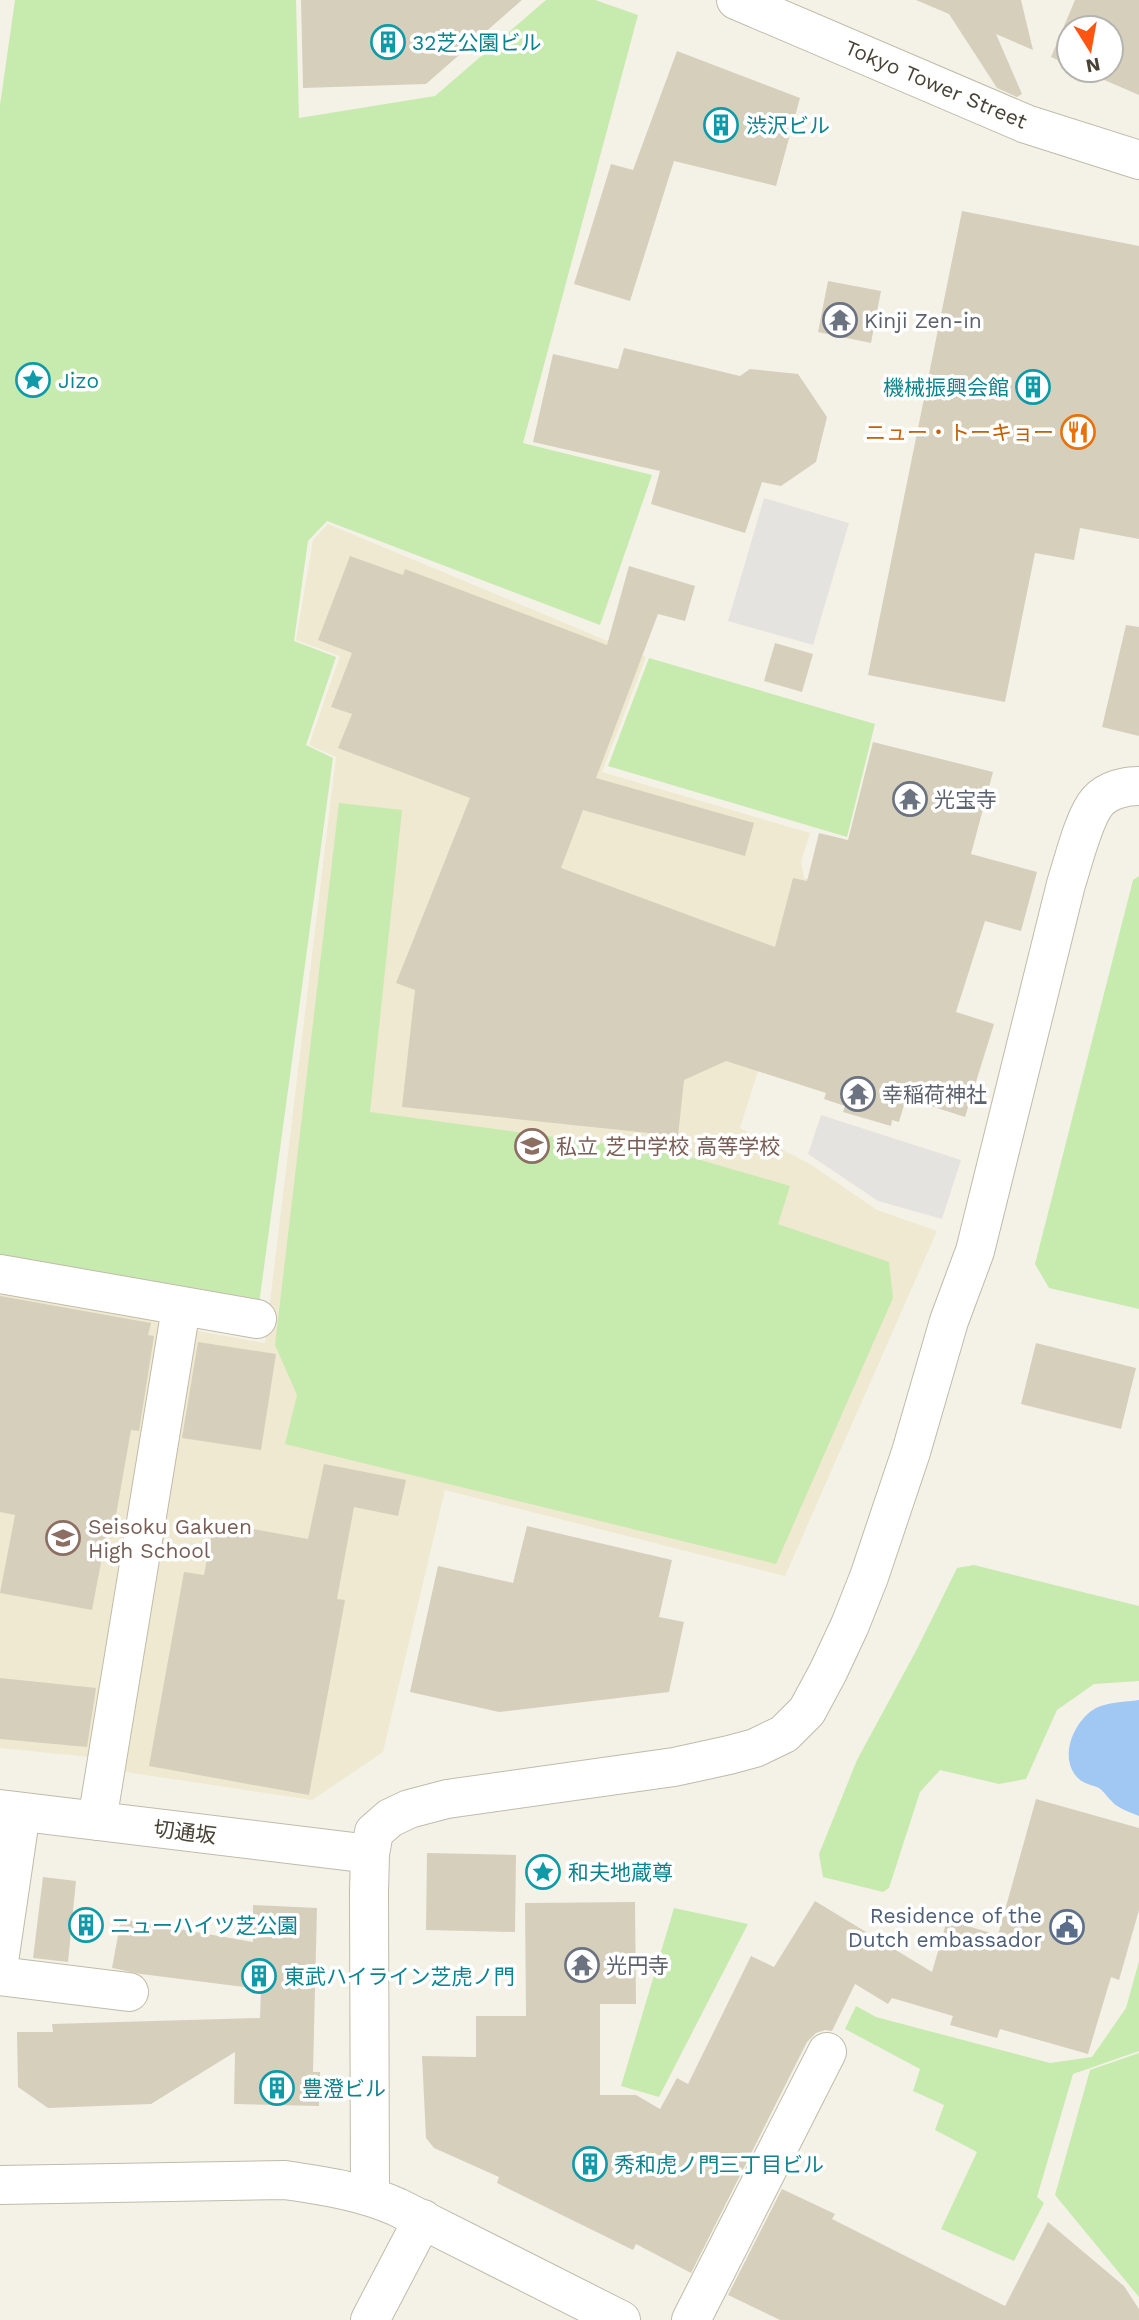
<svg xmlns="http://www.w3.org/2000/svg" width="1139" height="2320" viewBox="0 0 1139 2320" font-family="'Work Sans','Noto Sans JP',sans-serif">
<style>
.education{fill:#eee9d0}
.green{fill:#c7eaae}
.parking{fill:#e5e3df}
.water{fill:#a1c7f3}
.building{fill:#d6cfbc}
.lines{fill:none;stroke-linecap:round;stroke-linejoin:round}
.minor-casing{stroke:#c0bba9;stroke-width:40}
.minor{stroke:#fff;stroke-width:38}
.labels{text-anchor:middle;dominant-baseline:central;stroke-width:7;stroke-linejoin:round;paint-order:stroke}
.culture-label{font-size:21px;fill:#0d838f;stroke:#fff;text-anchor:start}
.street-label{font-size:21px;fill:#484336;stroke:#fff}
.worship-label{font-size:21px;fill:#5b616d;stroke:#fff;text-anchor:start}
.food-label{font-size:21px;fill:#c56008;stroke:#fff;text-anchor:end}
.education-label{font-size:21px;fill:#785e54;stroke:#fff;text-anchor:start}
.service-label{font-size:21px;fill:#4e5e75;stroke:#fff;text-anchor:end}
</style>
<rect width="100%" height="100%" fill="#f4f2e7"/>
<path class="education" d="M328,524L646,657L602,772L810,833L801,861L804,878L887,899L794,958L740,1128L810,1164L877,1210L937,1231L785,1576L445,1490L383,1752L312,1800L119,1771L193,1330L265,1343L336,757L309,745L340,656L296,640L313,540Z
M0,1290L152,1316L162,1328L90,1757L0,1748Z"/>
<path class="green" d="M15,0H296L299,118L435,96L546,0H595L638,15L523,443L652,475L600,625L327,521L308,541L294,641L336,657L306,745L333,758L257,1319L0,1273V105Z
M649,658L875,724L847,837L608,766Z
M339,803L402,810L370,1112L680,1154L790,1186L778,1224L889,1262L893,1298L776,1564L285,1444L297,1395L275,1345Z
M1139,876V1309L1049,1288L1035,1264L1133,880Z
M974,1565L1139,1606V1681L1094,1684L1057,1710L1026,1779L999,1784L940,1770L920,1792L889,1888L883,1892L823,1877L819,1854L857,1760L917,1649L957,1568Z
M674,1908L748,1924L659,2097L621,2086Z
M1139,1961V2051L1073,2074L1037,2197L1044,2203L1014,2261L941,2229L977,2152L935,2130L944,2105L913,2091L920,2069L845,2029L856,2006L876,2017L1050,2063L1092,2057L1126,2008Z
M1139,2053V2297L1055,2195L1090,2070Z"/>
<path class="parking" d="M764,498L849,523L813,645L728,621Z
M821,1115L961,1160L942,1219L878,1201L808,1154Z"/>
<path class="water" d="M1139,1700V1816C1133,1813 1125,1811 1119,1807C1111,1803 1106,1793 1099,1788C1093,1785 1084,1784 1079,1779C1057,1759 1074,1720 1096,1708C1109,1702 1125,1702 1139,1700Z"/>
<path class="building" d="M301,0H522L426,84L303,88Z
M916,0H1021L1033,50L996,34L1022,94L1017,97L997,88L949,14Z
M1075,0H1139V95L1081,70H1111V28H1069V65L1051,57Z
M677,51L800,98L776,186L674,161L630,301L574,284L611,164L633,170Z
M962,211L1139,246V539L1080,528L1074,560L1035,553L1005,702L868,675Z
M828,281L881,291L871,343L818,332Z
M624,348L740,376L750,369L798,374L827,417L816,462L781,486L762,482L745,533L651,504L660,471L533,442L553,354L618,369Z
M350,556L403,575L405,569L607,645L629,566L695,586L685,621L658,614L596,778L754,823L745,856L583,810L561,868L775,947L793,878L807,881L819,833L848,840L873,742L993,772L971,854L1037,872L1021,931L985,921L956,1012L994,1024L965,1117L906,1098L899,1122L892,1120L891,1126L843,1112L845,1106L824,1099L826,1093L726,1061L684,1080L678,1136L402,1107L415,990L396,983L470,798L338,748L352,714L331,707L352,653L318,640Z
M1126,625L1139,627V736L1102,727Z
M775,643L813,654L802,692L764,681Z
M0,1296L151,1323L148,1335L154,1336L139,1431L131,1430L113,1532L107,1531L92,1610L0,1593L15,1515L0,1512Z
M198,1342L276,1354L261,1450L182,1438Z
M1036,1343L1136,1368L1121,1429L1021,1404Z
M324,1464L406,1480L398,1516L354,1507L337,1599L345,1600L309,1795L149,1766L184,1572L204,1575L214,1522L308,1539Z
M527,1526L672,1560L659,1617L684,1622L669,1692L499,1712L410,1692L438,1566L513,1583Z
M0,1678L96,1688L87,1747L0,1739Z
M1036,1799L1139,1828V1910L1119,1980L1111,1977L1088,2054L1000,2029L997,2038L950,2025L953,2016L892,1998L888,2004L855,1984L832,2031L825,2030L816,2033L807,2042L691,2273L636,2244L633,2250L497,2183L499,2177L434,2148L426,2138L422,2056L476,2057V2016H526L525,1903L635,1902L636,2004H600V2095H636L660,2109L677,2078L688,2084L751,1956L774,1967L815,1901L932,1972L947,1920L998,1935Z
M427,1853L516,1855L515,1932L426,1930Z
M43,1877L76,1881L68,1962L33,1958Z
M253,1905L317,1908L313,2072H320L319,2106L234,2104L235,2052L151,2104L48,2108L18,2087L17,2032H53L52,2024L260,2018L261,1989L141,1974L112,1968L121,1919L253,1942Z
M782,2189L835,2214L832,2219L1005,2306L1048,2222L1124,2286L1139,2309V2320H780L728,2295Z"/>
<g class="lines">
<g class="minor-casing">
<path id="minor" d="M736,0L1026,124L1139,160
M0,1274L257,1319
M0,1809L370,1854
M97,1821L181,1308
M0,1955L21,1812
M0,1976L129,1992
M0,2185L285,2180C324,2186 361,2191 397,2207L621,2320
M370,2195L369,1892L370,1854L374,1832L390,1818L409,1809L447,1799L674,1767L729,1755L755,1748L784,1734L807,1711L828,1672L850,1625L869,1577L911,1452L949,1321L975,1251L1066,884C1073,863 1084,816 1098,801C1108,790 1125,786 1139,786
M370,2320L423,2219
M691,2320L827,2052"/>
</g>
<use href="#minor" class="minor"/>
</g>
<defs>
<g id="building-ring" transform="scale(1.75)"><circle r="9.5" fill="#fff" stroke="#0f9aa8" stroke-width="1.5"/><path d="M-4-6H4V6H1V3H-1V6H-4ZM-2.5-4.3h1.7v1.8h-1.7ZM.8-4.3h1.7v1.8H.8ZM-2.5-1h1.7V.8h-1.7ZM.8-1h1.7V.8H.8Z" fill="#0f9aa8"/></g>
<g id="temple-ring" transform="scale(1.75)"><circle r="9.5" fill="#fff" stroke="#6b7280" stroke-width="1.5"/><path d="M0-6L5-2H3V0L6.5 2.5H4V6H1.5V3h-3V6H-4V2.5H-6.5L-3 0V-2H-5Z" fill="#6b7280"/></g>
<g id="sight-ring" transform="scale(1.75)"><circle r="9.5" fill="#fff" stroke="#0f9aa8" stroke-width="1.5"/><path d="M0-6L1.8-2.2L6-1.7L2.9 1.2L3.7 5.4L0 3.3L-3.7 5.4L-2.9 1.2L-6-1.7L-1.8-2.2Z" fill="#0f9aa8"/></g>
<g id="restaurant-ring" transform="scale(1.75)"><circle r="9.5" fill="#fff" stroke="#e8710a" stroke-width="1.5"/><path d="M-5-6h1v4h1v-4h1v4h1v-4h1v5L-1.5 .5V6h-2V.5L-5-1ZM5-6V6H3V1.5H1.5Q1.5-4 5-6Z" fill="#e8710a"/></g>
<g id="school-ring" transform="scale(1.75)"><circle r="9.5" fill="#fff" stroke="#8d6e63" stroke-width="1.5"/><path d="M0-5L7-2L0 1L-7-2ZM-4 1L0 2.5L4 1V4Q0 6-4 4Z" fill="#8d6e63"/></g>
<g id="civic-ring" transform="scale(1.75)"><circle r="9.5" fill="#fff" stroke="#5c6f8a" stroke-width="1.5"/><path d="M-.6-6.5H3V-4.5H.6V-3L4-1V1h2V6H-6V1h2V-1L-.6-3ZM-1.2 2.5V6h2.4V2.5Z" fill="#5c6f8a"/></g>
</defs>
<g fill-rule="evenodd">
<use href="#building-ring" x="388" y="42"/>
<use href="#building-ring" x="721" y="125"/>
<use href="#temple-ring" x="840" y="320"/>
<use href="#sight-ring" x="33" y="380"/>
<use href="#building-ring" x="1033" y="387"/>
<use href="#restaurant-ring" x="1078" y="432"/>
<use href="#temple-ring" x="910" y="799"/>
<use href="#temple-ring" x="858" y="1094"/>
<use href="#school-ring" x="532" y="1146"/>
<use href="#school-ring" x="63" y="1538"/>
<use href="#sight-ring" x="543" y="1872"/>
<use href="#building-ring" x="86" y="1925"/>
<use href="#civic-ring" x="1067" y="1927"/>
<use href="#temple-ring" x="582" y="1965"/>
<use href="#building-ring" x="259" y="1976"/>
<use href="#building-ring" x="277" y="2088"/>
<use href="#building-ring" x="590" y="2164"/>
</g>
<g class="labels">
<g class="culture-label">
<text x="412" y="42">32芝公園ビル</text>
<text x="746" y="125">渋沢ビル</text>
<text x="58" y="380">Jizo</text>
<text x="1009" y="387" text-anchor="end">機械振興会館</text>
<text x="568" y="1872">和夫地蔵尊</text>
<text x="110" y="1925">ニューハイツ芝公園</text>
<text x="284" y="1976">東武ハイライン芝虎ノ門</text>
<text x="302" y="2088">豊澄ビル</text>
<text x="614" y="2164">秀和虎ノ門三丁目ビル</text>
</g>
<g class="street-label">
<text transform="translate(936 84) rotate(23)">Tokyo Tower Street</text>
<text transform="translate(185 1832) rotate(7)">切通坂</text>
</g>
<g class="worship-label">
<text x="864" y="320">Kinji Zen-in</text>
<text x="934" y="799">光宝寺</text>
<text x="882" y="1094">幸稲荷神社</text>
<text x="606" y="1965">光円寺</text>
</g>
<g class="food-label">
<text x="1054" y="432">ニュー・トーキョー</text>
</g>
<g class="education-label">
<text x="556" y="1146">私立 芝中学校 高等学校</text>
<text x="88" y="1526">Seisoku Gakuen<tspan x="88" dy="24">High School</tspan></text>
</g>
<g class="service-label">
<text x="1042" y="1915">Residence of the<tspan x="1042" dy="24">Dutch embassador</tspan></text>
</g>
</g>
<g transform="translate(1090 49) rotate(169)"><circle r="33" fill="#ffffff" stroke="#b6b4af" stroke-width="2"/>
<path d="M0-5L12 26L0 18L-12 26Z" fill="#ff5513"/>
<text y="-10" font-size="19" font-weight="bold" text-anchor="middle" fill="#484336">N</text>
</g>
</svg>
